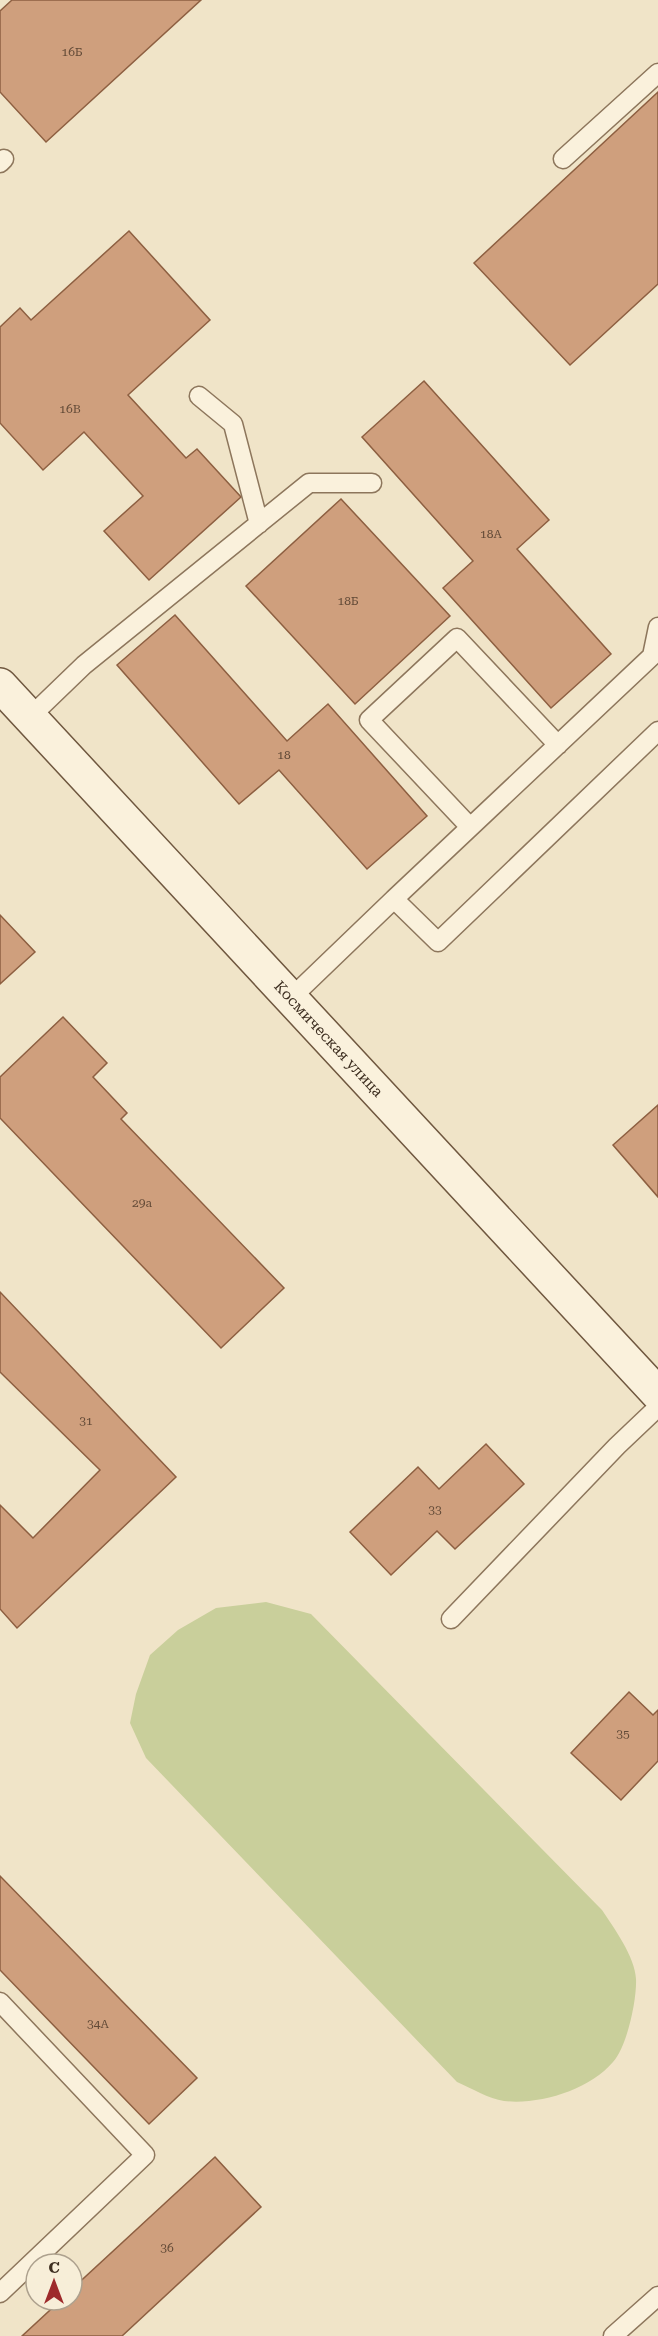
<svg xmlns="http://www.w3.org/2000/svg" width="658" height="2336" viewBox="0 0 658 2336" font-family="'Roboto Serif',serif">
<style>
.green{fill:#c9cf9b}
.building{fill:#cf9f7d;stroke:#8d5f41;stroke-width:1.5}
.lines{fill:none;stroke-linecap:round;stroke-linejoin:round}
.lane-casing{stroke:#8d765c;stroke-width:21}
.secondary-casing{stroke:#6f573f;stroke-width:36}
.lane{stroke:#faf1dc;stroke-width:18}
.secondary{stroke:#faf1dc;stroke-width:33}
.labels{text-anchor:middle;dominant-baseline:central;stroke-width:4.5;stroke-linejoin:round;paint-order:stroke}
.number-label{font-size:12px;fill:#624a37}
.street-label{font-size:15px;fill:#3d2e20;stroke:#f7eed8}
</style>
<rect width="100%" height="100%" fill="#f0e4c8"/>
<path class="green" d="M266,1602L311,1614L602,1910C614,1928 635,1957 636,1979C637,1999 627,2047 613,2062C589,2090 540,2105 504,2101C489,2099 471,2088 457,2082L146,1758L130,1723L136,1694L150,1655L178,1630L216,1608Z"/>
<path class="building" d="M12,0H201L46,142L0,92V11Z
M658,92V284L570,365L474,263Z
M129,231L210,320L128,395L186,458L197,449L241,497L149,580L104,531L143,496L84,432L43,470L0,423V327L20,308L31,320Z
M424,381L549,520L517,549L611,654L551,708L443,588L473,561L362,437Z
M341,499L450,616L355,704L246,586Z
M175,615L287,741L328,704L427,816L367,869L279,770L239,804L117,665Z
M0,915L35,952L0,984Z
M63,1017L107,1063L93,1077L127,1113L121,1119L284,1288L221,1348L0,1118V1077Z
M658,1105V1197L613,1145Z
M0,1292L176,1477L17,1628L0,1609V1505L33,1538L100,1470L0,1372Z
M486,1444L524,1484L455,1549L437,1531L391,1575L350,1532L418,1467L439,1489Z
M629,1692L653,1715L658,1710V1761L621,1800L571,1753Z
M0,1876L197,2078L149,2124L0,1970Z
M215,2157L261,2207L122,2336H22L61,2300H72V2289Z"/>
<g class="lines">
<g class="lane-casing">
<path id="lane" d="M563,159L658,73
M0,163L4,159
M199,396L233,424L259,524
M29,718L84,665L309,483H372
M470,827L369,720L457,638L558,745
M394,899L652,656L658,627
M291,998L394,899L438,942L658,731
M451,1619L617,1446L658,1407
M0,2002L145,2155L0,2293
M613,2336L658,2296"/>
</g>
<g class="secondary-casing">
<g id="secondary">
<path id="s1" d="M0,685L658,1394"/>
</g>
</g>
<use href="#lane" class="lane"/>
<use href="#secondary" class="secondary"/>
</g>
<g class="labels">
<g class="number-label">
<text x="72" y="52">16Б</text>
<text x="70" y="409">16В</text>
<text x="491" y="534">18А</text>
<text x="348" y="601">18Б</text>
<text x="284" y="755">18</text>
<text x="142" y="1203">29а</text>
<text x="86" y="1421">31</text>
<text x="435" y="1510">33</text>
<text x="623" y="1734">35</text>
<text x="98" y="2024">34А</text>
<text x="167" y="2248">36</text>
</g>
<g class="street-label">
<text stroke="none"><textPath href="#s1" startOffset="483">Космическая улица</textPath></text>
</g>
</g>
<g transform="translate(54 2282)"><circle r="28" fill="#f7eed8" stroke="#ada18e" stroke-width="1.5"/>
<path d="M0-4.5L10 22L0 15L-10 22Z" fill="#9e2a2b"/>
<text y="-9" font-size="16" font-weight="bold" text-anchor="middle" fill="#3d2e20">С</text>
</g>
</svg>
